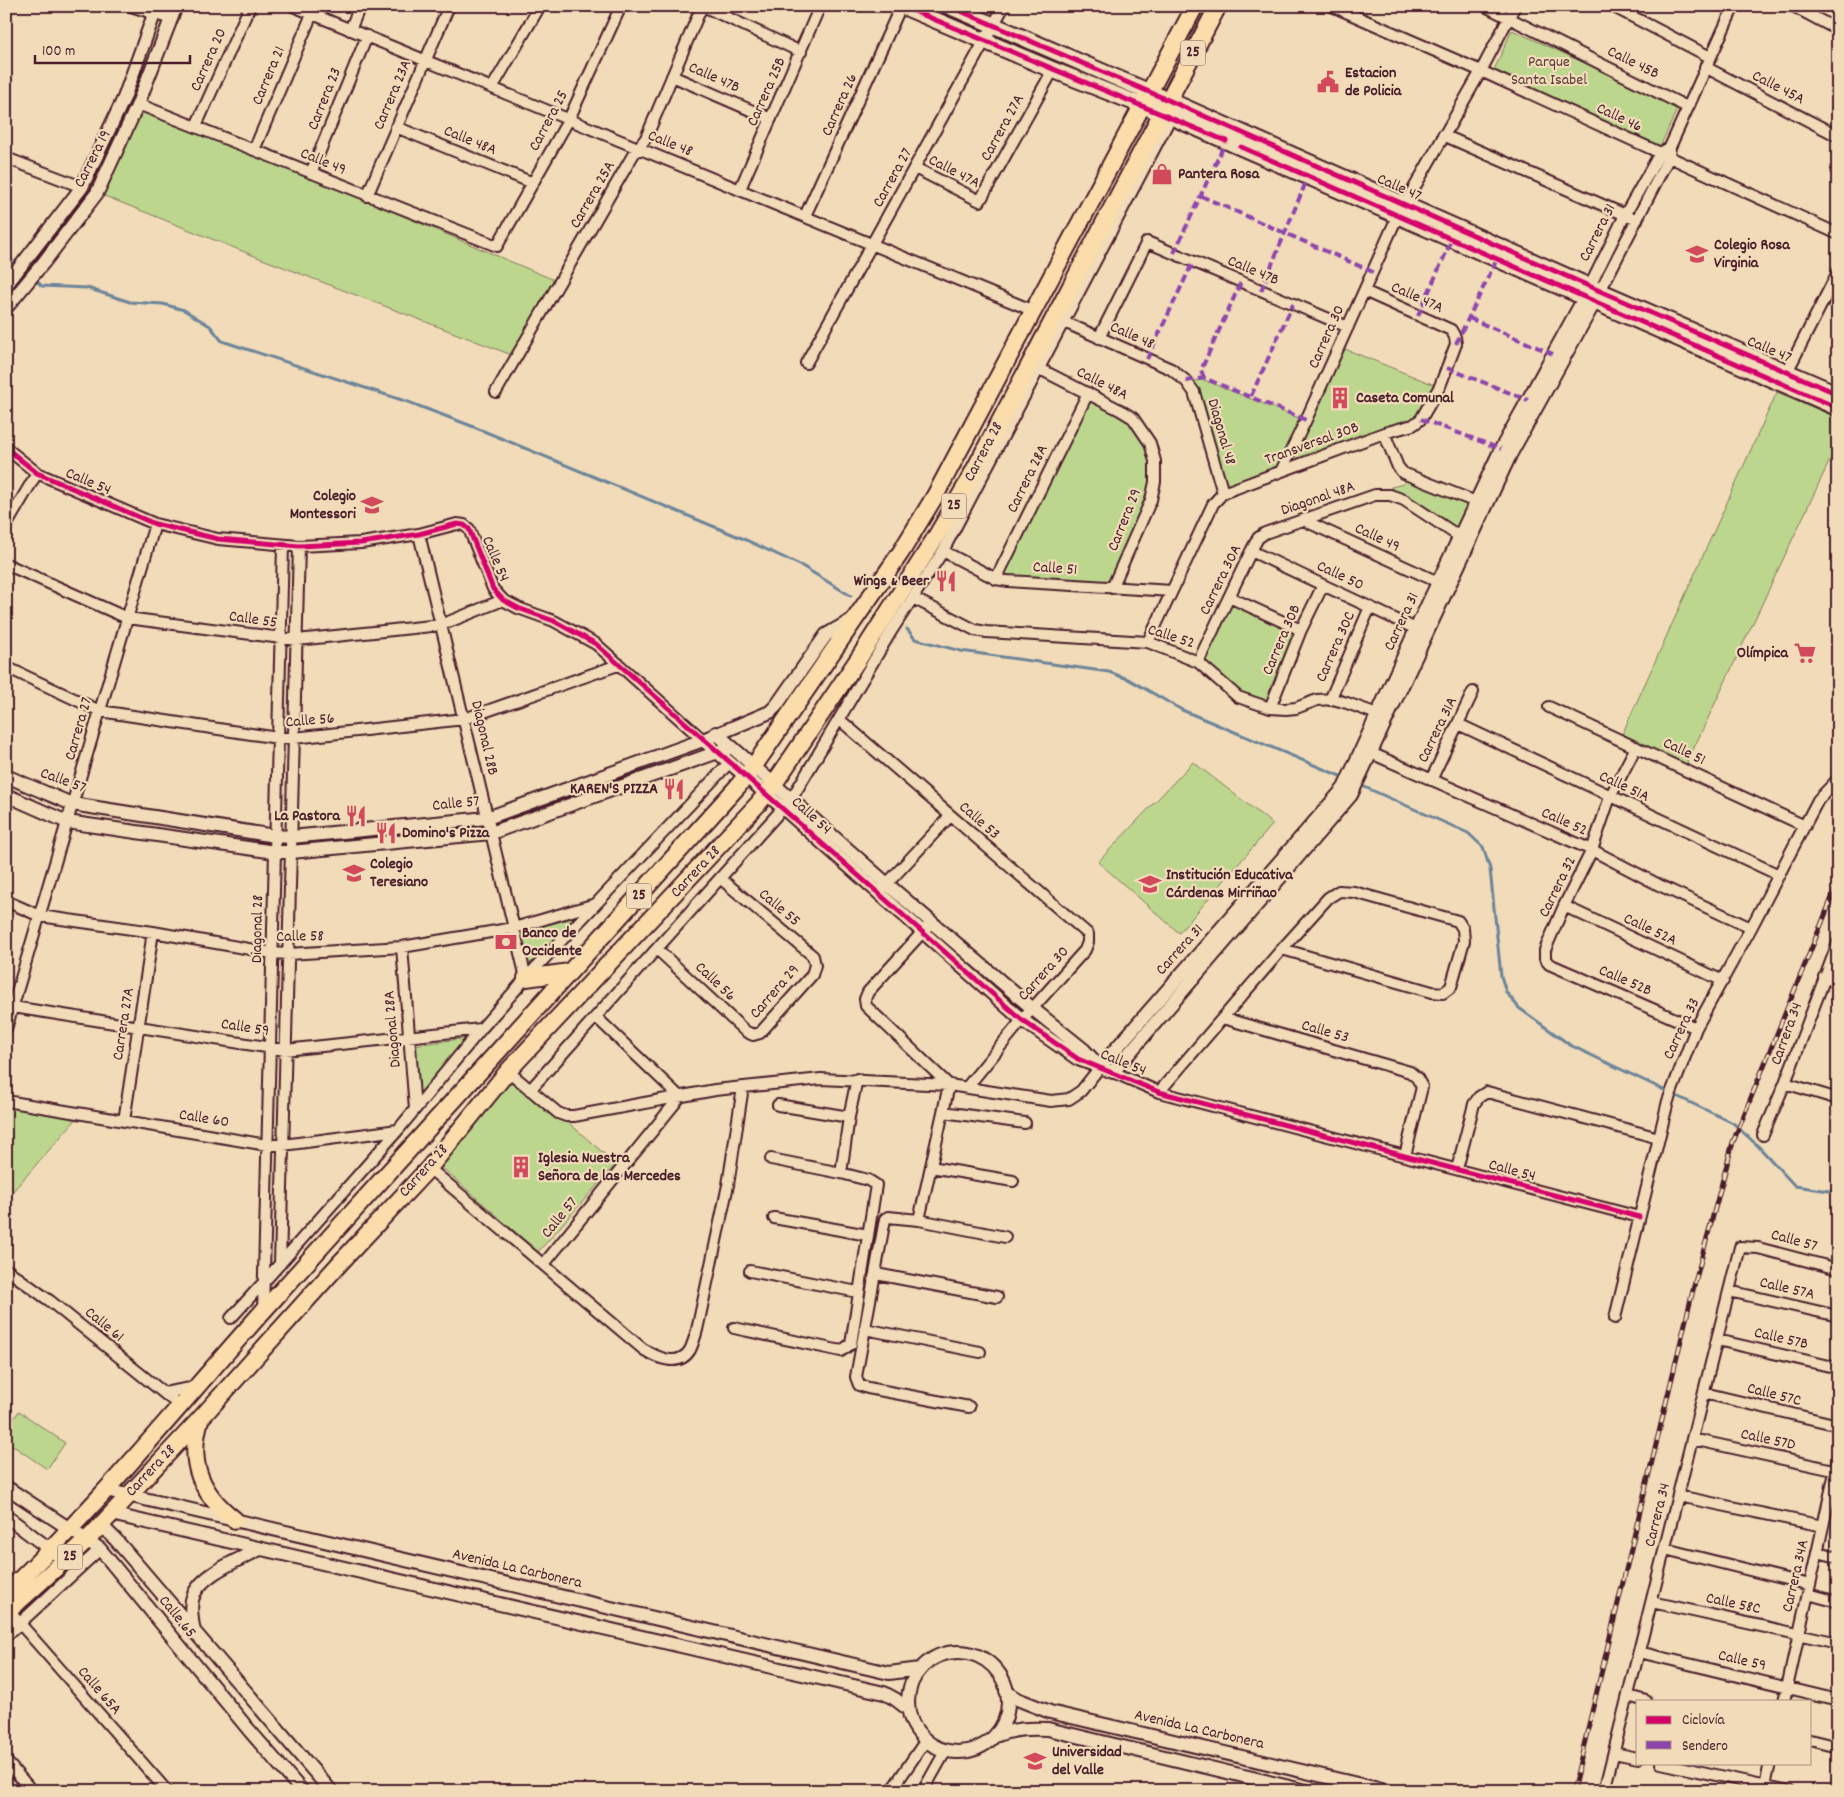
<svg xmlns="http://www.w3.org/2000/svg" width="1844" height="1797" viewBox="0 0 1844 1797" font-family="Dekko,sans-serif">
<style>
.green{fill:#bcd68e;stroke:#837a5c}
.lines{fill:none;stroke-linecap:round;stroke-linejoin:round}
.stream{stroke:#6c8499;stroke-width:3}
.minor-casing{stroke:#4a1f2b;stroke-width:14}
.tertiary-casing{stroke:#4a1f2b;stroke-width:16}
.secondary-casing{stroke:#4a1f2b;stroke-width:19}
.primary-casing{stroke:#4a1f2b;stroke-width:20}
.minor{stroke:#f1dbb9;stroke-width:10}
.tertiary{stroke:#f1dbb9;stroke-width:12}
.secondary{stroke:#f1dbb9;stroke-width:15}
.primary{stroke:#fbddab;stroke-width:16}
.rail-casing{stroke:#4a1f2b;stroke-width:5}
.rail{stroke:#f1dbb9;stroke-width:3;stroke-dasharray:9;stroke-linecap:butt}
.quiet{stroke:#8e44ad;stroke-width:4;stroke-dasharray:8 4;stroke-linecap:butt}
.cycleway-casing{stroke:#f1dbb9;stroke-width:8}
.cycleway{stroke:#d6006c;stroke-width:5}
.labels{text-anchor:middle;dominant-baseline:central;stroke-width:4.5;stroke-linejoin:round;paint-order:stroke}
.shield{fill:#f1dbb9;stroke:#7c5756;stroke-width:1}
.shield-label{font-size:15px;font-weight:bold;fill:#4a1f2b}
.street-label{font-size:16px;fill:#4a1f2b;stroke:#f1dbb9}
.park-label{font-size:16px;fill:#5b3a3a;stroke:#f1dbb9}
.poi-label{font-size:16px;font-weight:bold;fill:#4a1f2b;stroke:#f1dbb9;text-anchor:start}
</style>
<rect width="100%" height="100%" fill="#f1dbb9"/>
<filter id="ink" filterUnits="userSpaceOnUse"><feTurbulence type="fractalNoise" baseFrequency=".02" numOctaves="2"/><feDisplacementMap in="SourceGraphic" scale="10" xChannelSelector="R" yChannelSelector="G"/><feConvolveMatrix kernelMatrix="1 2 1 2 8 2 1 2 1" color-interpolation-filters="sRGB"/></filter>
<g filter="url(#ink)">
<path class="green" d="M1512,30L1679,105L1660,147L1493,72Z
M138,104L559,282L517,357L257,257L97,193Z
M1340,347L1437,386L1420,413L1400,427L1283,469Z
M1204,380L1304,420L1281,470L1224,490L1190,381Z
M1777,392L1838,418V443L1684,769L1620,739Z
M1088,393L1120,409L1150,443L1155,482L1112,588L996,579Z
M1403,473L1476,502L1460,537L1390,495L1391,487L1404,484Z
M1229,597L1301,631L1270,708L1238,697L1198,662Z
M1193,762L1273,824L1179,933L1098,862Z
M581,916L528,966L520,932Z
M468,1038L420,1095L413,1045Z
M509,1079L555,1115L570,1124L616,1164L538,1252L438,1164Z
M6,1104L79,1116L6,1199Z
M19,1411L65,1443L47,1469L6,1441V1430Z"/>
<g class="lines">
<path class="stream" d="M6,252L16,265
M35,280L42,286L87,288L130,302L163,304L184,310L210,326L222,341L408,402L469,425L744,539L802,566L851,596
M907,629L915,639L961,651L1109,672L1128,679L1182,710L1345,778
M1360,785L1468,833L1483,847L1490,869L1501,976L1506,992L1519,1008L1570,1045L1733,1123L1758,1146L1795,1186L1829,1191L1838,1189"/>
<g class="minor-casing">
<path id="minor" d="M131,6L171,19
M293,6L1034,311
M703,6L801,52
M1332,6L1481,71L1838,234
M1485,6L1687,107
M1612,6L1710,57
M1793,6L1838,30
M350,30L360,6
M1705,67L1838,136
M672,76L771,119
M492,88L540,6
M138,104L497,246L569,119L621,6
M196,126L250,6
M396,127L533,183
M1443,135L1637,220
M254,150L312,14
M6,158L82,187
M915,168L980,201L1053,70
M311,173L367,36
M740,189L820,6
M367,196L449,6
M1405,204L1481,71L1515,6
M805,216L901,6
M1590,286L1625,215L1660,153L1665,150
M1600,291L1669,157L1670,147L1734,6
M1064,322L1171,369L1186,381L1194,392L1223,493
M1099,338L1147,242L1348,327
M806,363L1004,6
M1040,369L1120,410L1133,418L1150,443L1155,461V482L1151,500L1112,588
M1787,372L1838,272
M496,392L633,155L646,138L702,6
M1384,433L1398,467L1403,473L1476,502
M6,448L37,473L155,524L218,539L299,546L361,543L419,534L457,524L464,525L469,529L493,589L503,600L518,608L554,621L596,644L703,740
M1281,471L1306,420L1398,215
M1303,520L1438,582
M6,526L37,473
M419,534L526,978
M943,551L996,579L1008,581L1172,591
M1251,551L1416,629
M6,564L127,618L297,640L441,625L503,600
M996,579L1088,393
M1229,597L1301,630
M913,598L975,630L986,632L1148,642L1198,662L1238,697L1270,708L1286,709L1296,708L1317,700L1333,699L1347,703L1377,714
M1148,642L1213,504L1223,493L1384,433L1413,425L1421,419L1440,386L1456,344L1455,337L1451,330L1364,291
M1198,662L1251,551L1258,538L1265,533L1375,495H1390L1404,500L1460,537
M6,667L100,711L278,738H294L464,719L618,665
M1330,700L1370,607
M1549,707L1805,826
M1270,708L1301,630L1323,585
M840,720L1088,934V942L1085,950L1022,1020L967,1087
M1458,724L1779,875
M1636,747L1610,797L1592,850L1564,906L1545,950V959L1549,964L1696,1028
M1364,750L1592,850L1659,885L1751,928
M1431,780L1473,692
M883,888L950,816
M6,901L40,916L153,932L272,953L288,954L402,947L514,928L592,905
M1564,906L1723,981
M928,926L868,992L865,999L866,1006L949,1085L919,1220L888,1217L885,1219L856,1377L859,1385L868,1388L969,1407
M402,947L415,1109
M658,950L745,1031L753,1035L760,1033L812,975L815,965L813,956L720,878
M1824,977L1838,983
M7,1005L13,1007L285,1050L481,1029
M1223,1018L1410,1072L1417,1078L1422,1087L1405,1156
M6,1029L155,524
M508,1071L558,1113L566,1116H574L715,1090L821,1079L949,1085L1051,1101L1069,1099L1081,1091L1100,1067
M1113,1072L1159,1092L1639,1217
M1785,1083L1838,1099
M530,1090L792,798L892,630L943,551L1171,117
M1159,1092L1282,949L1328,898L1339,891L1354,892L1458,921L1463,929L1464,941L1451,987L1443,993L1432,992L1282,949
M6,1101L267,1145H283L398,1130
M778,1105L849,1117
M943,1112L1025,1123
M124,1121L153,932
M1763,1135L1785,1083L1838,943
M771,1159L841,1173
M931,1167L1013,1181
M429,1168L643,1349C657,1358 679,1368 690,1350C693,1344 695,1337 697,1330L728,1185L743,1087
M1457,1169L1474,1104L1479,1097L1487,1092L1659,1138
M774,1218L868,1235
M919,1220L1005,1237
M280,1264L299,546
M544,1264L680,1097L596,1017
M6,1269L50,1301L180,1406
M750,1271L858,1292
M876,1274L997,1297
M1729,1291L1838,1316
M263,1312L283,546
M231,1318L263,1283L398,1130L481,1029L526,978L730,762
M1615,1318L1668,1101L1696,1028L1751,928L1818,800L1838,779
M734,1328L841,1351L851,1344L876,1185L868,1180L841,1173L849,1117L857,1079
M865,1329L980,1352
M1717,1340L1838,1368
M164,1393L196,1387
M1704,1393L1838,1425
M1692,1439L1838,1471
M1678,1496L1823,1526
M1665,1549L1810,1585
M1817,1552L1838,1557
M1808,1594L1838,1602
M1652,1602L1838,1643
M9,1611L167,1791
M6,1636L100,1549
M1639,1652L1838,1700
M1628,1696L1646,1701
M1784,1701L1838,1459
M1810,1740L1838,1747
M1614,1753L1638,1758
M6,1761L32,1791
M1661,1763L1789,1791
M891,1791L926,1740
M923,1791L946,1750
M1604,1791L1740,1247L1758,1248L1838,1269
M1764,1791L1770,1763"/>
</g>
<g class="tertiary-casing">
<path id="tertiary" d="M6,285L82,187L124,98L157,6
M6,308L44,262L97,193L138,104L176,6
M716,733L887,884L1033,1009L1084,1050L1098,1065
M703,740L783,808L1022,1020L1078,1059L1113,1072L1351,795L1510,455L1599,294
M6,776L72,804L275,836L291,837L487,818L703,740L770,712L776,706L826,635L852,620
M6,795L67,822L275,852H291L491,833L732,747
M1100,1067L1344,788L1416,629L1501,449L1588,291
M6,1487L100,1549L249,1730L302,1791
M106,1490L889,1673L920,1669
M111,1514L884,1693L895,1699L908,1709
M6,1516L56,1554
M101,1525L116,1540L331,1791
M194,1632C192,1622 190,1610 192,1600C197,1575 239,1560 260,1549
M908 1702a50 50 0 1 1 100 0a50 50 0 1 1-100 0Z
M1006,1691L1017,1699L1050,1712L1387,1791
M995,1736C1013,1729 1028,1728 1048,1729L1306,1791"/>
</g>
<g class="secondary-casing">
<path id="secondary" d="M902,6L1053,70L1176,119L1838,408
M949,6L1168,100L1600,291L1838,394"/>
</g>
<g class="primary-casing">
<path id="primary" d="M526,978L570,972
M200,1420C187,1463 201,1494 235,1520
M6,1593C99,1505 179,1405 264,1310C422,1135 580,961 738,786L754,766L901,552L935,496L1195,6
M6,1613L87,1540L200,1419L340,1263L429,1168L508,1071L758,804L774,784L861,655L934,540L967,484L1218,6"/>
</g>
<use href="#minor" class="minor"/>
<use href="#tertiary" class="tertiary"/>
<use href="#secondary" class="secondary"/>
<use href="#primary" class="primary"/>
<g class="rail-casing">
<path id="rail" d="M1573,1791L1694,1286L1733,1142L1838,883"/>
</g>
<use href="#rail" class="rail"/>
<path class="quiet" d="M1201,196L1373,272
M1174,253L1226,141
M1261,291L1308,177
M1418,316L1452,239
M1469,318L1553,354
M1456,344L1497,259
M1147,359L1193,262
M1447,368L1528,400
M1204,378L1201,370L1241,282
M1186,381L1204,378L1306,420
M1251,396L1293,304
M1421,419L1501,449"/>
<g class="cycleway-casing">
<path id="cycleway" d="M902,6L1226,141
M949,6L1168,100L1600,291L1838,394
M1241,147L1838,408
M6,448L37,473L155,524L218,539L299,546L361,543L419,534L457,524L464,525L469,529L493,589L503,600L518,608L554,621L596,644L1022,1020L1078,1059L1159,1092L1639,1217"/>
</g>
<use href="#cycleway" class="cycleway"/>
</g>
</g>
<defs>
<g id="civic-bare" transform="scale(1.725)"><path d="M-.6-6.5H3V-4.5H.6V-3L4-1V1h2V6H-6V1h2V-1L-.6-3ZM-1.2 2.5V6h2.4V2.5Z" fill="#d1495b" stroke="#f1dbb9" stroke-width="2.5" paint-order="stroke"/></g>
<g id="shop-bare" transform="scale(1.725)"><path d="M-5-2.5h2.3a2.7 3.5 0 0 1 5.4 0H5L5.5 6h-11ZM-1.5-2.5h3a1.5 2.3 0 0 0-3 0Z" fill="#d1495b" stroke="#f1dbb9" stroke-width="2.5" paint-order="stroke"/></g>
<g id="school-bare" transform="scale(1.725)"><path d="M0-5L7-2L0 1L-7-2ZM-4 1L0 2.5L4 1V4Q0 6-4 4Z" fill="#d1495b" stroke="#f1dbb9" stroke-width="2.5" paint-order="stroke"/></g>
<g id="building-bare" transform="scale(1.725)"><path d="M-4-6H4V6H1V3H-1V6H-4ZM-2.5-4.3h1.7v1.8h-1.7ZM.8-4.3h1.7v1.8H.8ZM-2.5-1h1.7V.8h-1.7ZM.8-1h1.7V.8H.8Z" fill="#d1495b" stroke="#f1dbb9" stroke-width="2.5" paint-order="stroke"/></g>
<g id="restaurant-bare" transform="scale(1.725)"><path d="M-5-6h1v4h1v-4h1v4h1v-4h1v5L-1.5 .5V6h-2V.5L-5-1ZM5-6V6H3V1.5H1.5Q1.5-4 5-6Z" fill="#d1495b" stroke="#f1dbb9" stroke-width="2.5" paint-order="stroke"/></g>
<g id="supermarket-bare" transform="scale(1.725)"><path d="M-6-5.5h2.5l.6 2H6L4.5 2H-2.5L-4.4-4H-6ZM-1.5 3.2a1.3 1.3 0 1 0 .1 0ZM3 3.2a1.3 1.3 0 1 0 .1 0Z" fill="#d1495b" stroke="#f1dbb9" stroke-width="2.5" paint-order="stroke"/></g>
<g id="bank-bare" transform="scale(1.725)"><path d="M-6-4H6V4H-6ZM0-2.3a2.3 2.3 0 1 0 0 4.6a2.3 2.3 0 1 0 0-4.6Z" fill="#d1495b" stroke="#f1dbb9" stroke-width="2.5" paint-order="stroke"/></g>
<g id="university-bare" transform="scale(1.725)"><path d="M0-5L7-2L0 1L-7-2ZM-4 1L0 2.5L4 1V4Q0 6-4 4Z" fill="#d1495b" stroke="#f1dbb9" stroke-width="2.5" paint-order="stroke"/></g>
</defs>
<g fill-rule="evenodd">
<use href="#civic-bare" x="1328" y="82"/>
<use href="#shop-bare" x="1162" y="174"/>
<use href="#school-bare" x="1697" y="254"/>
<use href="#building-bare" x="1340" y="398"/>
<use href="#school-bare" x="372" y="505"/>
<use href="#restaurant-bare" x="946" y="581"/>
<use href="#supermarket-bare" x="1805" y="653"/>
<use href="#restaurant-bare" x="674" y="789"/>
<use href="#restaurant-bare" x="356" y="816"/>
<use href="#restaurant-bare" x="386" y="833"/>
<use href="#school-bare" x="354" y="873"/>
<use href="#school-bare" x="1150" y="884"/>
<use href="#bank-bare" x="506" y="942"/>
<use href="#building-bare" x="521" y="1167"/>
<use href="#university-bare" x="1035" y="1761"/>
</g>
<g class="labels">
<g class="shield">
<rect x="1180.5" y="40.5" width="25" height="25" rx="4"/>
<rect x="941.5" y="493.5" width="25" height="25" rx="4"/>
<rect x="626.5" y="883.5" width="25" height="25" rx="4"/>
<rect x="57.5" y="1544.5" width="25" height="25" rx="4"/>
</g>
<g class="shield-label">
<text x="1193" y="53">25</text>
<text x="954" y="506">25</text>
<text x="639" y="896">25</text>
<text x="70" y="1557">25</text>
</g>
<g class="street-label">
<text transform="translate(209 60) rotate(-66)">Carrera 20</text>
<text transform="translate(1633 63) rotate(26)">Calle 45B</text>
<text transform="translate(269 76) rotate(-67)">Carrera 21</text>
<text transform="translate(714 78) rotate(24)">Calle 47B</text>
<text transform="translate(1778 88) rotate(27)">Calle 45A</text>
<text transform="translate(767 92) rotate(-66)">Carrera 25B</text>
<text transform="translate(393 95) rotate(-67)">Carrera 23A</text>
<text transform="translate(325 99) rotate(-68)">Carrera 23</text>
<text transform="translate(840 105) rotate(-66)">Carrera 26</text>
<text transform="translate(1619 118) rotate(25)">Calle 46</text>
<text transform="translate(549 121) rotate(-62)">Carrera 25</text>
<text transform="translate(1003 128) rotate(-61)">Carrera 27A</text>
<text transform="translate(470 141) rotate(22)">Calle 48A</text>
<text transform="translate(670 144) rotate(22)">Calle 48</text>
<text transform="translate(93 159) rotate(-63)">Carrera 19</text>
<text transform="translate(323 162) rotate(22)">Calle 49</text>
<text transform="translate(954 172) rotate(27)">Calle 47A</text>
<text transform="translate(893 178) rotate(-61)">Carrera 27</text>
<text transform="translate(1399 188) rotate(24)">Calle 47</text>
<text transform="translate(593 195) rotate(-60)">Carrera 25A</text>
<text transform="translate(1598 233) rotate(-63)">Carrera 31</text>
<text transform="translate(1253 271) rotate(23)">Calle 47B</text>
<text transform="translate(1417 298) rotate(24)">Calle 47A</text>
<text transform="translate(1132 336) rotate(24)">Calle 48</text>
<text transform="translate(1327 337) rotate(-66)">Carrera 30</text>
<text transform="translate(1769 350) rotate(23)">Calle 47</text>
<text transform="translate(1102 384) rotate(27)">Calle 48A</text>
<text transform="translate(1221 432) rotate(74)">Diagonal 48</text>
<text transform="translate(1312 444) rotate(-20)">Transversal 30B</text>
<text transform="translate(984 452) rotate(-62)">Carrera 28</text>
<text transform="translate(1028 479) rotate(-64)">Carrera 28A</text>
<text transform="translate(88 482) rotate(23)">Calle 54</text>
<text transform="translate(1318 499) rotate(-19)">Diagonal 48A</text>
<text transform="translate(1125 520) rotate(-68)">Carrera 29</text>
<text transform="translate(1377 538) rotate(25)">Calle 49</text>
<text transform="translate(495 559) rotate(67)">Calle 54</text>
<text transform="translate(1055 569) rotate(4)">Calle 51</text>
<text transform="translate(1340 576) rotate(25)">Calle 50</text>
<text transform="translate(1221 580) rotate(-64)">Carrera 30A</text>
<text transform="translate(253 620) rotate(8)">Calle 55</text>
<text transform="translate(1402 622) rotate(-65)">Carrera 31</text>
<text transform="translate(1171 637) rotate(18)">Calle 52</text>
<text transform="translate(1282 640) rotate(-67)">Carrera 30B</text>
<text transform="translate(1336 647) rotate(-66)">Carrera 30C</text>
<text transform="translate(310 721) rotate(-5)">Calle 56</text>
<text transform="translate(79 729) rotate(-74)">Carrera 27</text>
<text transform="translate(1438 730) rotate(-64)">Carrera 31A</text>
<text transform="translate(484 738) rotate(77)">Diagonal 28B</text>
<text transform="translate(1684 752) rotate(25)">Calle 51</text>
<text transform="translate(63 781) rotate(20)">Calle 57</text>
<text transform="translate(1624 787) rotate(25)">Calle 51A</text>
<text transform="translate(456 804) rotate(-6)">Calle 57</text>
<text transform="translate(811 816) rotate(42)">Calle 54</text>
<text transform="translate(979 821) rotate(41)">Calle 53</text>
<text transform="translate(1564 822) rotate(24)">Calle 52</text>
<text transform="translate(696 872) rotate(-47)">Carrera 28</text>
<text transform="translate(1558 887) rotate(-64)">Carrera 32</text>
<text transform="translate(779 908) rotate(40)">Calle 55</text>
<text transform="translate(258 929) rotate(-89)">Diagonal 28</text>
<text transform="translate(1650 930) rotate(25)">Calle 52A</text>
<text transform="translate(300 937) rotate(-1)">Calle 58</text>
<text transform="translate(1180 950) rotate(-48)">Carrera 31</text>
<text transform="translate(1044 974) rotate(-48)">Carrera 30</text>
<text transform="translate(1625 981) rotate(23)">Calle 52B</text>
<text transform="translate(715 982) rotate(43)">Calle 56</text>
<text transform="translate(775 992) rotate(-49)">Carrera 29</text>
<text transform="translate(124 1024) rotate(-81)">Carrera 27A</text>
<text transform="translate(245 1028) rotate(9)">Calle 59</text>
<text transform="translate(393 1029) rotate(-95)">Diagonal 28A</text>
<text transform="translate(1682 1029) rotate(-65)">Carrera 33</text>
<text transform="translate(1325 1032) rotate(16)">Calle 53</text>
<text transform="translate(1787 1034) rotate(-70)">Carrera 34</text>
<text transform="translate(1123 1063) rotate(22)">Calle 54</text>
<text transform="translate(204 1119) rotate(9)">Calle 60</text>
<text transform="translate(424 1171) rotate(-48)">Carrera 28</text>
<text transform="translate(1512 1171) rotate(15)">Calle 54</text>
<text transform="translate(560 1218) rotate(-51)">Calle 57</text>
<text transform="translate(1794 1241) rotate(15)">Calle 57</text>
<text transform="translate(1787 1289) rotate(13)">Calle 57A</text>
<text transform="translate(104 1325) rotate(39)">Calle 61</text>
<text transform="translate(1781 1339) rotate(13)">Calle 57B</text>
<text transform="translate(1774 1395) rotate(14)">Calle 57C</text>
<text transform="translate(1768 1440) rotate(12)">Calle 57D</text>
<text transform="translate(151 1471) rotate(-47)">Carrera 28</text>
<text transform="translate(1658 1515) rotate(-76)">Carrera 34</text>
<text transform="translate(517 1569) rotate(13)">Avenida La Carbonera</text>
<text transform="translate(1796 1576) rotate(-77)">Carrera 34A</text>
<text transform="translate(1733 1604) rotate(12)">Calle 58C</text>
<text transform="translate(177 1617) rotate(51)">Calle 65</text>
<text transform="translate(1742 1661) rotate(13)">Calle 59</text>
<text transform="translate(99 1691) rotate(49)">Calle 65A</text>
<text transform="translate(1199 1730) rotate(13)">Avenida La Carbonera</text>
</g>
<g class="park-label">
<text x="1549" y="62">Parque<tspan x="1549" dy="18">Santa Isabel</tspan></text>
</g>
<g class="poi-label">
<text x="1345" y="73">Estacion<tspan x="1345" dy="18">de Policia</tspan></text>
<text x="1178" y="174">Pantera Rosa</text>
<text x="1714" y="245">Colegio Rosa<tspan x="1714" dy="18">Virginia</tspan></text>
<text x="1356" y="398">Caseta Comunal</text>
<text x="356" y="496" text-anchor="end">Colegio<tspan x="356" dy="18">Montessori</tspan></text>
<text x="929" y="581" text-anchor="end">Wings &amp; Beer</text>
<text x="1788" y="653" text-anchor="end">Olímpica</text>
<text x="658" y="789" text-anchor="end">KAREN'S PIZZA</text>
<text x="340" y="816" text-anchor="end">La Pastora</text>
<text x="402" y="833">Domino's Pizza</text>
<text x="370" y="864">Colegio<tspan x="370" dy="18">Teresiano</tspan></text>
<text x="1166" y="875">Institución Educativa<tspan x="1166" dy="18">Cárdenas Mirriñao</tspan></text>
<text x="522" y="933">Banco de<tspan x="522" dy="18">Occidente</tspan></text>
<text x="538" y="1158">Iglesia Nuestra<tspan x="538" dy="18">Señora de las Mercedes</tspan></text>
<text x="1052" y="1752">Universidad<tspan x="1052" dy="18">del Valle</tspan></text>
</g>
</g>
<rect width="1844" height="1797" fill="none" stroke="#f1dbb9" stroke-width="25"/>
<rect x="12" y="12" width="1819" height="1772" fill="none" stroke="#4a1f2b" stroke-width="2" filter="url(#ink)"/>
<rect x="1636" y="1700" width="175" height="65" fill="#f1dbb9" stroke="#ae9080"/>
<rect x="1646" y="1716" width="25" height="8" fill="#d6006c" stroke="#ae9080"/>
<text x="1682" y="1724" font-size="15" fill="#4a1f2b">Ciclovía</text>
<rect x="1646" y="1741" width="25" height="8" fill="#8e44ad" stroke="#ae9080"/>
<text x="1682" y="1750" font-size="15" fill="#4a1f2b">Sendero</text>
<path d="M35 55v8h155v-8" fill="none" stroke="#4a1f2b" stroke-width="2.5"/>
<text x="42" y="55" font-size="15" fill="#4a1f2b" stroke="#f1dbb9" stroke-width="4" paint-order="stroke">100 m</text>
</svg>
